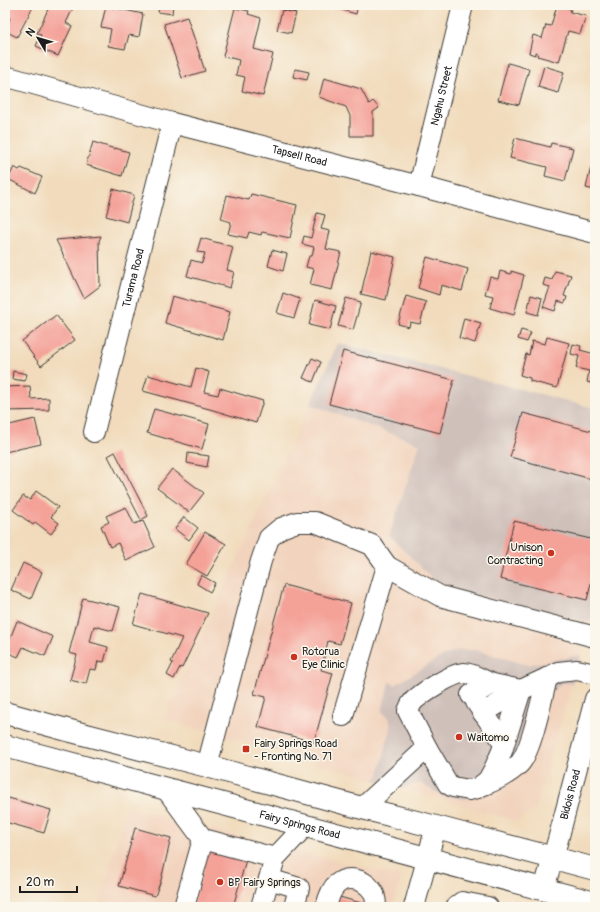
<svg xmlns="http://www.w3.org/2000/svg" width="600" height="912" viewBox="0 0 600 912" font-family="Pangolin,sans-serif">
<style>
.built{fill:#f2d4be}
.industrial{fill:#cfc0ba}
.building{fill:#f4a198}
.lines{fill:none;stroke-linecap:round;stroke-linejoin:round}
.minor-casing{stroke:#3c3934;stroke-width:22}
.highway-casing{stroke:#3c3934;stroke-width:24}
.minor{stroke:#fff;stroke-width:20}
.highway{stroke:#fff;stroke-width:22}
.poi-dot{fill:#c8321e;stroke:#fbf7ec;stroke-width:1.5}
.labels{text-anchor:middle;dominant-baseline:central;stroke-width:3;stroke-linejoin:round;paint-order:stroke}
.street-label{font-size:11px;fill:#1c1c1c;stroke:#fbf7ec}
.poi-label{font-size:11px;fill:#1c1c1c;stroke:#fbf7ec;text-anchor:start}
</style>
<rect width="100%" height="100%" fill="#fbf7ec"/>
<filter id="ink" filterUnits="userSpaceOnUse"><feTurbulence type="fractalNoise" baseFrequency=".025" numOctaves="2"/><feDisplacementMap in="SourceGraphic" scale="8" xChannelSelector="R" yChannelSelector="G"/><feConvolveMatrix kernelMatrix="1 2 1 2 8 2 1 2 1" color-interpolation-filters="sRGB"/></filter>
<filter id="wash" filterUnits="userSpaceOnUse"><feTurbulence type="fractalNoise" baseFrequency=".012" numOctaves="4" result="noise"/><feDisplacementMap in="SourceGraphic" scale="16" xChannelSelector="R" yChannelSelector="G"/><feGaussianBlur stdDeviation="0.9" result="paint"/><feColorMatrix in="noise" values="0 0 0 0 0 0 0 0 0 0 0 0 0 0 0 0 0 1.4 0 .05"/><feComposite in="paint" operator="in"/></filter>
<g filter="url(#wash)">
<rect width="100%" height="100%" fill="#f1dbbc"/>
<path class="built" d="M310,404L420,444L389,536L432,578L459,591L590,623L535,810L516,821L163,719Z
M126,807L401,877L393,907H99Z"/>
<path class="industrial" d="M338,343L595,408V604L590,623L459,591L432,578L389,536L420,444L310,404Z
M459,650H476L527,665L581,655L572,684L566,683L561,684L551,692L508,785L487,795L463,799L441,795L420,783L401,788L374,780L378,777L391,728L389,717L382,712L389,682L395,685L442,656Z"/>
<g id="blocks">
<path class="building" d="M5,5H34L17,37L5,31L10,18L5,16Z
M50,5H66L73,8L66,23L72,26L58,56L36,46L41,35L37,33Z
M150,5H173L172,14L158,12L159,9L150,7Z
M283,5H301V7L297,6L296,12L282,9Z
M333,5H358L356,14L332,7Z
M557,5L571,9L570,12L586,16L580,34L568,31L559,62L537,56L538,53L535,52V55L529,53L533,35L542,38L546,25L551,26Z
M106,6L143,14L139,37L129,35L125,49L108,46L111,29L101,27Z
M235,8L249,11L248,14L261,18L254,49L273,54L263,96L242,91L245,77L236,75L239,60L223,56Z
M282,10L296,13L291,33L277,30Z
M187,17L205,71L182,78L164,24Z
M508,63L529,69L519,105L498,100Z
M544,66L564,72L558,93L538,87Z
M295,69L309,72L307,80L293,77Z
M324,78L361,89L369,104L373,101L379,108L373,112V136H350V116L346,107L319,97Z
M515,138L550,147L551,143L573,148L565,181L545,176L547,167L510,158Z
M93,142L115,149V148L129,152L122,176L86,165Z
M14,167L19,170L21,168L42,177L35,193L8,179Z
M591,167L595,168V190L586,188Z
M113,189L134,195L127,222L106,216Z
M251,194L297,205L290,238L262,232L261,235L249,232L247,238L228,234L231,222L221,219L227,195L249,200Z
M317,213L325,215L321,229L330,231L326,249L341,252L332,290L310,285L314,269L306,267L309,256H312L314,247L302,244L304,236L311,238Z
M101,236L99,241L100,286L84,298L56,240Z
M201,238L233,247L227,270L234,272L230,288L187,276L191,260L202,263L205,253L197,252Z
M272,250L287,254L283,271L268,266Z
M371,251L395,257L386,300L361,294Z
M427,257L468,269L462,291L441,285L439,295L418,288Z
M500,271L511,274V271L524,275L514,315L490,308L493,296L485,294L490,277L498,279Z
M555,271L571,275L564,296L567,297L565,303L558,301L555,311L543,307L550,287L543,285L545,278L552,280Z
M283,293L300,299L294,318L277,313Z
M531,295L542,298L538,315L527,312Z
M172,296L230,312L223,340L165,323Z
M406,296L426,302L420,324L410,322L409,327L398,324Z
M346,298L361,302L353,330L338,326Z
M315,300L336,306L330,330L309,325Z
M56,315L75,340L41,366L22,341Z
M464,318L481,323L475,343L459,338Z
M521,330L531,333L527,342L518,339Z
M547,337L569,343L557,388L530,381V378L520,375L526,354L529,355L532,341L545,344Z
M573,344L581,346L580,350L595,354V384L587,382L589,371L576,368L579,356L571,354Z
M343,351L454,380L440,433L329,404Z
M312,358L321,362L313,382L303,378Z
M196,368L209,372L204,392L218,395L220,388L263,401L256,423L213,410L143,391L148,375L191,387Z
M13,371L27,374L25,381L12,379Z
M30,386L31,399L49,398V410L5,411V387Z
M154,409L209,424L202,449L147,433Z
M523,413L595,432V480L510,457Z
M35,419L41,444L5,452V426Z
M115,452L148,516L141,520L108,456Z
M188,453L209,456L207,467L187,463Z
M172,469L204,493L189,512L157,488Z
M36,491L58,507L51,517L59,523L51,534L35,522L33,525L13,510L23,496L30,500Z
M126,507L134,524L143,521L155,547L126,561L118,543L110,547L101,526L109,522L106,516Z
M184,517L198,528L189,540L175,529Z
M514,521L595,540V567L587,600L500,579Z
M205,532L226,544L207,576L186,564Z
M23,563L42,572L31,599L11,590Z
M201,575L215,583L210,592L197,584Z
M284,585L351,603L340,644L328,641L321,670L333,673L314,742L258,727L266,697L254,694Z
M142,594L208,613L182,668L180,667L174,679L167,675L173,663L171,662L182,638L133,624Z
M83,598L120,607L113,631L94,626L90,642L108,647L104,662L98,661L96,670L90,669L86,684L70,680L77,655L69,653Z
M17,621L53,637L45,656L23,647L18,657L5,651Z
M5,797L51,810L44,833L5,822Z
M135,828L171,838L161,880L155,896L119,886Z
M210,846L247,856L233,907H193Z
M336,896L368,905L367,907H333Z"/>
</g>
</g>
<g filter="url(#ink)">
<use href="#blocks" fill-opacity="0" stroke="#3c3934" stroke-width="1"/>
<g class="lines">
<g class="minor-casing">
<g id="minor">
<path id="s1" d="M5,76L172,123L419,186L595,233"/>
<path id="s2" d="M419,186L463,5"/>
<path id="s3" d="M94,432L172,123"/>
<path d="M387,566L440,596L595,637"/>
<path d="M471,695L493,684L521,690L502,751L494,769L488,780L478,788L469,790L453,787L448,784L427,748L408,711C410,706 412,701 417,698C425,691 453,673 464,673C473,673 484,681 493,684"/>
<path d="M476,702L504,743"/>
<path d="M483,713L521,690L547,678L558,672L577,670L595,674"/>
<path d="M207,766L261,561L269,538L281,528L297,522H315L372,545L387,566L343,716"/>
<path d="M484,785C497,780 510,774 520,763C532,749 542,698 547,678"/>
<path d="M166,789L203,839L275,858"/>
<path d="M362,808L427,748"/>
<path d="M269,879L299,888L294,907"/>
<path id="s4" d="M544,889L559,836L595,699"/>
<path d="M184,907L203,839"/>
<path d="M261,907L275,858L305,826"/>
<path d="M326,907C328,899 331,889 337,884C347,875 363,879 371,889C375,893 376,901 376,907"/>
<path d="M414,907L436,827"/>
<path d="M456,907L462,902L488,907"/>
<path d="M557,907L572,897"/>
</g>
</g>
<g class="highway-casing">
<g id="highway">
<path d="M5,713L67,730L207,766L362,808L436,827L595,869"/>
<path id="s5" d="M5,746L595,903"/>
</g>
</g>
<use href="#minor" class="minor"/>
<use href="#highway" class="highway"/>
</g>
</g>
<g class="poi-dot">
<circle cx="551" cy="553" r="4"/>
<circle cx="294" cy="657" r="4"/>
<circle cx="459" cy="737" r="4"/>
<rect x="242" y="745" width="8" height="8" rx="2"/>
<circle cx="220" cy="882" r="4"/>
</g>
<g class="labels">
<g class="street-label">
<text stroke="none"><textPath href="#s2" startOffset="93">Ngahu Street</textPath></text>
<text stroke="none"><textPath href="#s1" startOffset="305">Tapsell Road</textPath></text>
<text stroke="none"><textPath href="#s3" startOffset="159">Turama Road</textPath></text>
<text stroke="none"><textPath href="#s4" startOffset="98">Bidois Road</textPath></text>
<text stroke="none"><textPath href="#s5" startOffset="305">Fairy Springs Road</textPath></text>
</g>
<g class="poi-label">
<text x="543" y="547" text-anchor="end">Unison<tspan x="543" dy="13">Contracting</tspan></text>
<text x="302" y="651">Rotorua<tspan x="302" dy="13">Eye Clinic</tspan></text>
<text x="467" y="737">Waitomo</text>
<text x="254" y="743">Fairy Springs Road<tspan x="254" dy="13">- Fronting No. 71</tspan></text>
<text x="228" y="882">BP Fairy Springs</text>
</g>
</g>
<rect width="600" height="912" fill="none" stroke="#fbf7ec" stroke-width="20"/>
<g transform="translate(38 38) rotate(308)" stroke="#fbf7ec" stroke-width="3" paint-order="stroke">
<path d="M0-3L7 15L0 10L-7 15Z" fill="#1c1c1c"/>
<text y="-6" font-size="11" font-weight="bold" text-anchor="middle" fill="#1c1c1c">N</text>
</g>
<path d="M20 886v6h57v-6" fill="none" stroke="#1c1c1c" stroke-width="2"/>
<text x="26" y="886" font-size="12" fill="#1c1c1c" stroke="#fbf7ec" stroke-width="3" paint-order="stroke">20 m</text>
</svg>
